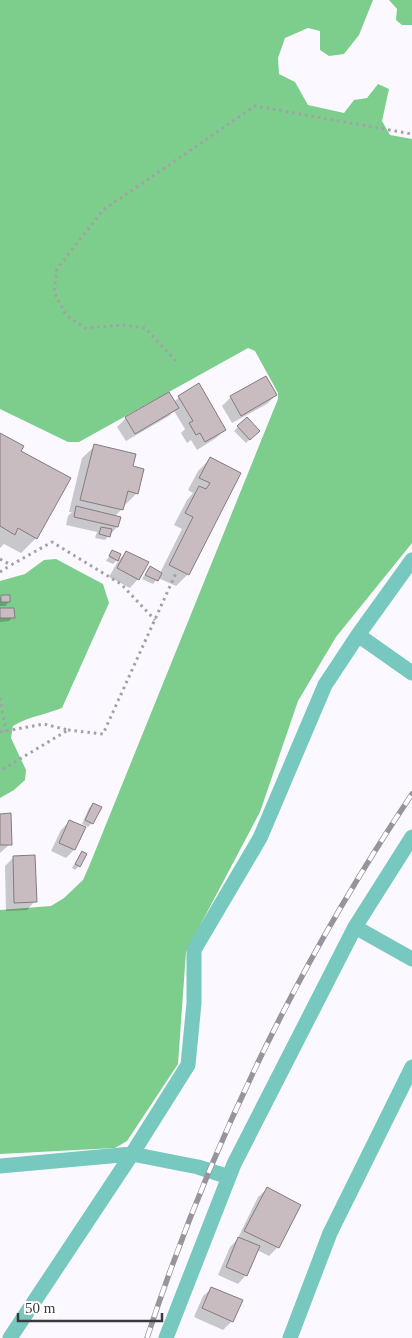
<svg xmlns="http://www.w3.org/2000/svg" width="412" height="1338" viewBox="0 0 412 1338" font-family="Georgia,serif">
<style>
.forest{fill:#7dcd8c}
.shadow{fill:#0003}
.building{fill:#c8bcc0;stroke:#857b7e}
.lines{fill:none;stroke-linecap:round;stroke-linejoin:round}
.path{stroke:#a3a1a6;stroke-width:3;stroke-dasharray:2.5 4;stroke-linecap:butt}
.minor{stroke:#77c8be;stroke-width:15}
.rail-casing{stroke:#97959a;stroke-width:5.5}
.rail{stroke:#fff;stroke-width:4;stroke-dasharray:11;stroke-linecap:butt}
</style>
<rect width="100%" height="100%" fill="#fbf9ff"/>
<path class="forest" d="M0,0H373L359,35L344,54L329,56L320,50V31L308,28L285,38L278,58L279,74L295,82L308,105L344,113L354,100L367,98L378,84L389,89L382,121L390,135L412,139V543L336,637L298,701L260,812L186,952L178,1064L127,1141L115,1148L0,1154V910L51,906L64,898L83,880L90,864L278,399V393L255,351L248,348L79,442H68L0,409Z
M389,0H412V25H402L396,20L397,9Z
M56,559L103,584L109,603L62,708C45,715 29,716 13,726L11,738L26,770L25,780L14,790L0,798V581L25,574L44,560Z"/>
<path class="shadow" d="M276,395L267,404L232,423L222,406L231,397Z
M179,397L225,430L216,438L197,450L191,440L187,443L181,433L185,429L174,411L169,416L126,441L117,427L126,418L174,402Z
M247,418L259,431L246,443L234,431Z
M0,434L20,451L36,538L21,553L4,544L0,548Z
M95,446L132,467L137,493L125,505H123L122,509L114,517L117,527L105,540L95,538L97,532L66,525L68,516L72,512H69L82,458Z
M210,459L239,473L188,574L176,586L158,578L153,584L142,579L150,568L160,573L182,529L174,525L187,500L193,493L188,490L198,471Z
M113,551L117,560L113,564L106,561Z
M126,552L138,579L130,588L109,577L118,561Z
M2,597L9,602L5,606H0V598Z
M0,610L13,617L9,621L0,622Z
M93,804L92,823L88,827L82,824L89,808Z
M0,815L10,844L0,853Z
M70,821L74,850L66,858L51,851L61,830Z
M82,852L79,866L75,870L72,868Z
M14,857L35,901L27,910L6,911L5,866Z
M267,1189L299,1205L277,1248L269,1256L257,1250L246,1275L238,1284L218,1275L230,1247L237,1240L258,1197Z
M212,1288L232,1321L223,1330L194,1317L203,1296Z"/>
<path class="building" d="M266,376L277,395L241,416L230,396Z
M199,383L226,430L205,442L200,433L196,435L189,423L193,421L178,396Z
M169,392L179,408L135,434L125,417Z
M247,417L260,431L250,440L237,426Z
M0,433L24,446L21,451L71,478L37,539L18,528L15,535L0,526Z
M94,444L136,454L133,466L144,469L138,494L128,491L123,510L80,500Z
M210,457L241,473L189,575L169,565L193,517L185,513L199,486L206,489L210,483L199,478Z
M76,506L121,517L118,527L74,517Z
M101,527L112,529L110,537L99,534Z
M112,550L121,554L118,561L109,556Z
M126,551L149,562L139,580L117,568Z
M150,566L162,573L158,581L145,575Z
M1,595H10V602H1Z
M0,608H14L15,618H0Z
M93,803L102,807L93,824L85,820Z
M11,813L12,845H0V814Z
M69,820L86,827L75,850L59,843Z
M82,851L87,854L80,867L75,864Z
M35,855L37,902L14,903L13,856Z
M267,1187L301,1205L279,1248L244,1231Z
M238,1237L260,1246L247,1276L226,1267Z
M211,1287L243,1300L233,1322L202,1308Z"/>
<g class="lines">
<path class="path" d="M176,361L145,328L124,325L85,328L66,315L54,292L57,269L103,210L255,106L412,134
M0,559L11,565L52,542L121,584L155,620
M0,572L11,565
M0,698L6,732
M68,730L103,734L176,573
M0,732L44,724L68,730L0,771"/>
<path class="minor" d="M358,635L412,673
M355,927L412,959
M0,1166L132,1154L198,1167L229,1177
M10,1338L132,1154L188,1065L194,1003V950L260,838L325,685L358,635L412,560
M166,1338L234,1164L355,927L412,837
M290,1338L330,1233L412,1067"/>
<g class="rail-casing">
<path id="rail" d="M147,1338C210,1146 299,962 412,794"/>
</g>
<use href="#rail" class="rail"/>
</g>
<path d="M18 1313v8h144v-8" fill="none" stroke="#3b393d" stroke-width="2.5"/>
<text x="25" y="1313" font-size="15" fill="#3b393d" stroke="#ffffff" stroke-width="4" paint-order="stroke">50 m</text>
</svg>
